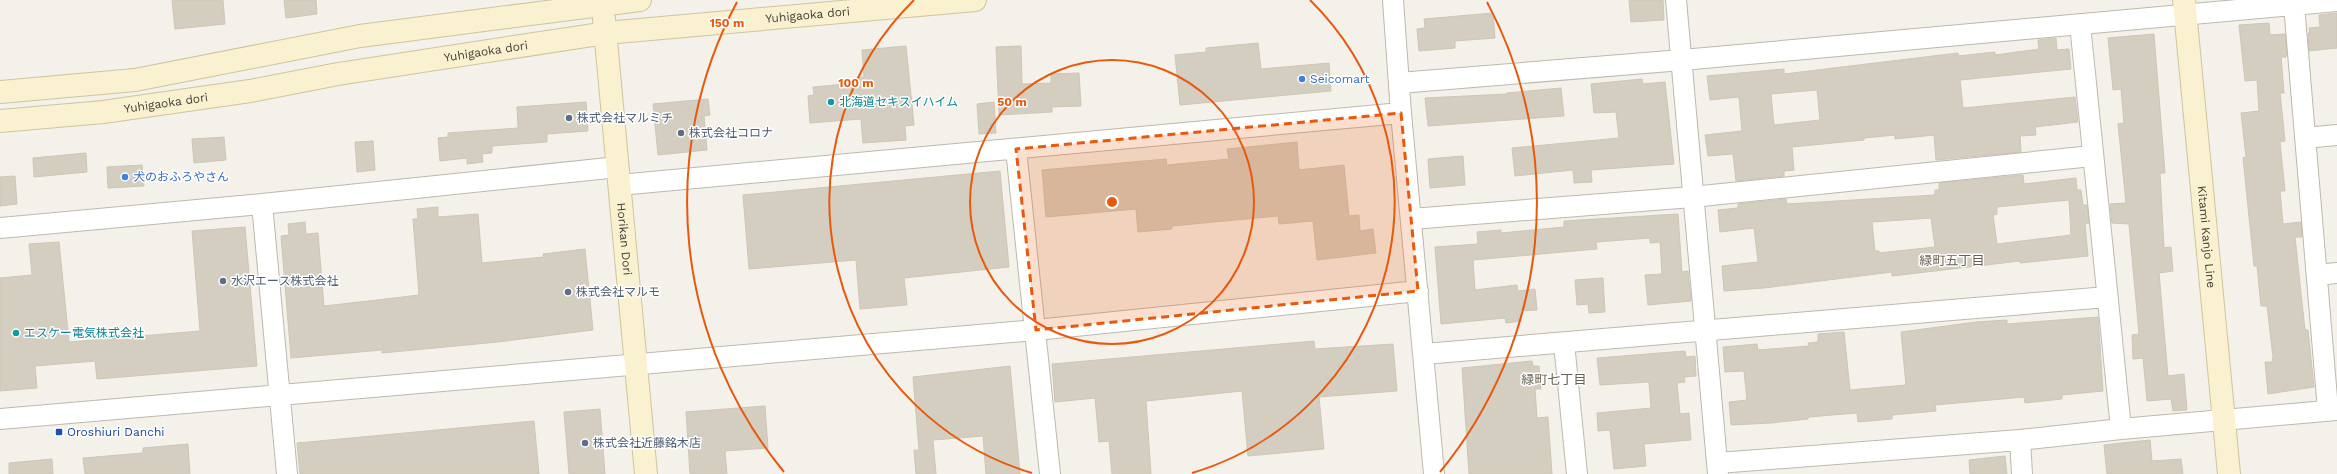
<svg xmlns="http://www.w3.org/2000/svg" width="2337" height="474" viewBox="0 0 2337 474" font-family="'Work Sans','Noto Sans JP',sans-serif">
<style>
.building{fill:#d4cec1;stroke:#cec6b5;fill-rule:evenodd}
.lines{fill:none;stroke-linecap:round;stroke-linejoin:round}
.street-casing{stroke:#beb9ae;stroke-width:22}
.secondary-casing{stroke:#cec59f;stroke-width:24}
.street{stroke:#fff;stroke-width:20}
.secondary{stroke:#f9f1cf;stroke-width:22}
.marked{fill:#e8590c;fill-opacity:0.2;stroke:#e8590c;stroke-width:3;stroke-dasharray:8 5;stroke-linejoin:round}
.ring{fill:none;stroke:#e8590c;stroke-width:2}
.shop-dot{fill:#3f7fe0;stroke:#fff;stroke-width:1.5}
.culture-dot{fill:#0f9aa8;stroke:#fff;stroke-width:1.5}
.service-dot{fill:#5c6f8a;stroke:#fff;stroke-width:1.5}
.transit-dot{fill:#1a4fb4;stroke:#fff;stroke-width:1.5}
.labels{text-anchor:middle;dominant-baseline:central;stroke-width:3;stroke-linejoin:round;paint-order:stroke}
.street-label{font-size:12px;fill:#474239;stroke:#fff}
.shop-label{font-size:12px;fill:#366cbe;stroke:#fff;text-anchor:start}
.culture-label{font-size:12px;fill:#0d838f;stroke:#fff;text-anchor:start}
.service-label{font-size:12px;fill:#4e5e75;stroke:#fff;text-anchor:start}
.transit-label{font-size:12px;fill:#164399;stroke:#fff;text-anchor:start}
.neighbourhood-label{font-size:13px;fill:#686052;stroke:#fff}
.centre{fill:#e8590c;stroke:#fff;stroke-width:2}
.ring-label{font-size:12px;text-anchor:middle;font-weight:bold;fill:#e8590c;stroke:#fff;stroke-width:3;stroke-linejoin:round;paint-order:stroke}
</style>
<rect width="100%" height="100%" fill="#f3f1ea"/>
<path class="building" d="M172,0H223L225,24L175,29Z
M284,0H316L317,14L286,18Z
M1629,0H1663L1664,20L1631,22Z
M1493,13L1495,38L1455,41V48L1419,51L1417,29L1425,28L1424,19Z
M2337,13V48L2309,51L2308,33H2310L2309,28L2320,27L2319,15Z
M2269,23L2270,35L2285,34L2287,54L2286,57H2281L2284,93H2280L2285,141L2280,142L2285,191H2280L2283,224L2301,222L2302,237H2295L2305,330H2308L2314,387L2268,394L2265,362H2272L2273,357L2267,306H2261L2257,266H2254L2243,158L2246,157L2241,113L2259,111L2257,80L2245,81L2239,25Z
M2154,34L2165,173H2160L2164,248L2171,247L2173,271L2159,273L2168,376L2184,374L2187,410L2173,411L2171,399L2147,401L2143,358L2133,359L2132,335L2139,334L2129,224L2112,223L2110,204L2126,203L2118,124L2124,123L2121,89L2113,90L2108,38Z
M2056,38L2057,50L2069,49L2071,69L1960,80L1963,108L2075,97L2078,122L2035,127L2036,135L2020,136L2021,152L1936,160L1934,135L1895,139V135L1864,138V140L1792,147L1794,170L1784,171V176L1736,181L1733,154L1708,156L1705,135L1742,131L1739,97L1710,100L1707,76L1784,69V74L1958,53V56L1995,52V55L2039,49L2038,40ZM1817,90L1820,120L1774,125L1771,94Z
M1258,43L1261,69L1329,63L1331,91L1180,105L1175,55L1206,52V48Z
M906,46L914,125L905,126L906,140L863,143L861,119L810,123L808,96L814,95L813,87L858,83L857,77H864L862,50Z
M1021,46L1022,84L1051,83V74L1079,73L1081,106L1052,107V112L999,115L996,47Z
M1642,79L1643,84L1665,82L1674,164L1591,170L1592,182L1574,183L1573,170L1515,176L1512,148L1619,138L1616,112L1594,113L1591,84Z
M1561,88L1564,116L1428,126L1425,98L1507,94V93Z
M708,99L710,115L704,116L707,150L658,155L653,104Z
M586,102L588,131L547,134V142L492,146V153L482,154L483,162L467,164V158L440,161L438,138L448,137V133L518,128L517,107Z
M994,102L996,133L979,134L977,104Z
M224,137L226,160L194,163L192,139Z
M373,141L375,170L357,172L355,142Z
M1297,142L1299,170L1344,165L1349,216L1359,215L1360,231L1373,229L1376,253L1317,260L1313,221L1279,224L1278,216L1172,226V229L1138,232L1136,209L1046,217L1042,170L1166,159L1167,165L1229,159L1227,149Z
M86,153L87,172L34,177L33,158Z
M1463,156L1465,185L1430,188L1428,159Z
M142,165L144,186L108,188L107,167Z
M1000,171L1009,267L904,278L907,305L860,309L856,260L749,269L743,195Z
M2023,175L2024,184L2076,178L2077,190H2081L2083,205H2087L2089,223L2085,224L2088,256L2020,263V261L1892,276V272L1764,288L1724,291L1722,266L1758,262L1754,228L1720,232L1718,210L1738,208V204L1786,199L1787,204L1935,195V190H1939V183ZM2069,200L2071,235L1997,244L1993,215L1997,214V207ZM1931,218L1935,247L1879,253V251H1875L1872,222Z
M15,176L17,204L0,206V177Z
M438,207V217L478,214L482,263L544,257L543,254L585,249L593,330L498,342L382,353V350L291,358L281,236L289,235L288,224L305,222L306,234L318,233L324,306L377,300L419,295L413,219H418L417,209Z
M1678,214L1682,272L1688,271L1691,301L1648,305L1645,275L1662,274L1660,242L1650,243V238L1596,242L1597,249L1473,260L1475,290L1517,285L1518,291L1535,289L1537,310L1520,311L1521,321L1506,323L1505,318L1441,324L1435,247L1478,244L1477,232L1501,230V233L1564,227V221Z
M245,227L257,366L97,379L95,361L35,366L37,388L0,391V278L32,275L29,244L59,242L69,342L200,331L192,231Z
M1603,278L1605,312L1589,313L1588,304L1577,305L1575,280Z
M2098,317L2103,391L2062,395V399L2025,403L2024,397L1935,405L1936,411L1892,415V419L1858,422L1857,413L1808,417V419L1771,423L1731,425L1729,402L1747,400L1744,371L1725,372L1723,347L1757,344L1758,350L1809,346L1808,343L1818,342V334L1844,332L1850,390L1906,385L1901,332L1976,322L2007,320V324Z
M1314,341L1315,349L1393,344L1397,391L1319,397L1324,449L1248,456L1242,391L1146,401L1151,474H1112L1109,441L1099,442L1095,398L1055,402L1052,364Z
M1685,351L1686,357L1695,356L1696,376L1684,377L1685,382L1677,383L1680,414L1689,413L1691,440L1644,444L1646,466L1614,469L1610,430L1598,431L1597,413L1651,408L1649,382L1600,385L1597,358Z
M1532,361L1533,366H1539L1541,389H1535L1537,418L1548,417L1552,474H1469L1462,368Z
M1010,366L1020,474H986L983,436L933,440L936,474H916L914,450H919L913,377Z
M765,406L768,448L725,451L727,474H690L686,412Z
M600,409L605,474H569L564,412Z
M534,421L539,474H300L297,443Z
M2150,440L2152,461L2181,459L2183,474H2107L2104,445Z
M188,444L190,474H85L83,458L143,453V448Z
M2005,456L2007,474H1970L1969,460Z
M52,459L53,474H9V463Z"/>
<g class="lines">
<g class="street-casing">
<path id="street" d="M1393,0L1401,113L1434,474
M1676,0L1718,474
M2294,5L2328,410
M2080,24L2121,429
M1399,83L1682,60L2337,1
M2305,138L2337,135
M1016,149L1050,474
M619,185L1401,113
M262,204L287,474
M1411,219L1692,197L2092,156
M0,228L262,204L618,167
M2317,275L2337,273
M1564,343L1577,474
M1424,354L2107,297
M0,419L1036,330L1418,291
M2020,440L2022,474
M1718,463L2020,440L2121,429L2337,410"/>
</g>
<g class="secondary-casing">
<g id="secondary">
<path id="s1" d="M2184,0L2229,474"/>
<path id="s2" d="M604,19L646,474"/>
<path d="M0,92L135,80L360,36L640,0"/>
<path id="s3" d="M0,121L103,112L250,91L338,74L606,33L975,0"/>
</g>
</g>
<use href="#street" class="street"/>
<use href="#secondary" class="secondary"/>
</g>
<path class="marked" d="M1401,113L1418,291L1036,330L1016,149Z"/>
<g class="ring">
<circle cx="1112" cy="202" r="142"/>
<path d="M1032 473A283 283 0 0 1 914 0M1310 0A283 283 0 0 1 1192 473"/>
<path d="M784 472A425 425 0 0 1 737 2M1487 2A425 425 0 0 1 1440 472"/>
</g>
<g class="shop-dot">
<circle cx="1302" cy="79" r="4"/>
<circle cx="125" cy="177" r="4"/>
</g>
<g class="culture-dot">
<circle cx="831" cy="102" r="4"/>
<circle cx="16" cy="333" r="4"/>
</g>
<g class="service-dot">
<circle cx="569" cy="118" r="4"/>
<circle cx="681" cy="133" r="4"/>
<circle cx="223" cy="281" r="4"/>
<circle cx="568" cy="292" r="4"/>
<circle cx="585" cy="443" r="4"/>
</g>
<rect class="transit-dot" x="55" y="428" width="8" height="8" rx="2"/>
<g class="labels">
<g class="street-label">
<text stroke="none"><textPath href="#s3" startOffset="815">Yuhigaoka dori</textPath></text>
<text stroke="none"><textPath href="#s3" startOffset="491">Yuhigaoka dori</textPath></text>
<text stroke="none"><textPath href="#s3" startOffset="167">Yuhigaoka dori</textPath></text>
<text stroke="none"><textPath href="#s1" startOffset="238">Kitami Kanjo Line</textPath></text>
<text stroke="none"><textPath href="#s2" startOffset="221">Horikan Dori</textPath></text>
</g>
<g class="shop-label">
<text x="1310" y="79">Seicomart</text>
<text x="133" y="177">犬のおふろやさん</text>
</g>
<g class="culture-label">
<text x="839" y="102">北海道セキスイハイム</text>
<text x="24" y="333">エスケー電気株式会社</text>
</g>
<g class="service-label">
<text x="577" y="118">株式会社マルミチ</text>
<text x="689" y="133">株式会社コロナ</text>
<text x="231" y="281">水沢エース株式会社</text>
<text x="576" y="292">株式会社マルモ</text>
<text x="593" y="443">株式会社近藤銘木店</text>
</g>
<g class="transit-label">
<text x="67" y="432">Oroshiuri Danchi</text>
</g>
<g class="neighbourhood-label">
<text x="1952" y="260">緑町五丁目</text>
<text x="1554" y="379">緑町七丁目</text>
</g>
</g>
<circle cx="1112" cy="202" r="6" class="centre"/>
<g class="ring-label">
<text x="727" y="27">150 m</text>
<text x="856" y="87">100 m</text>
<text x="1012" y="106">50 m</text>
</g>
</svg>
